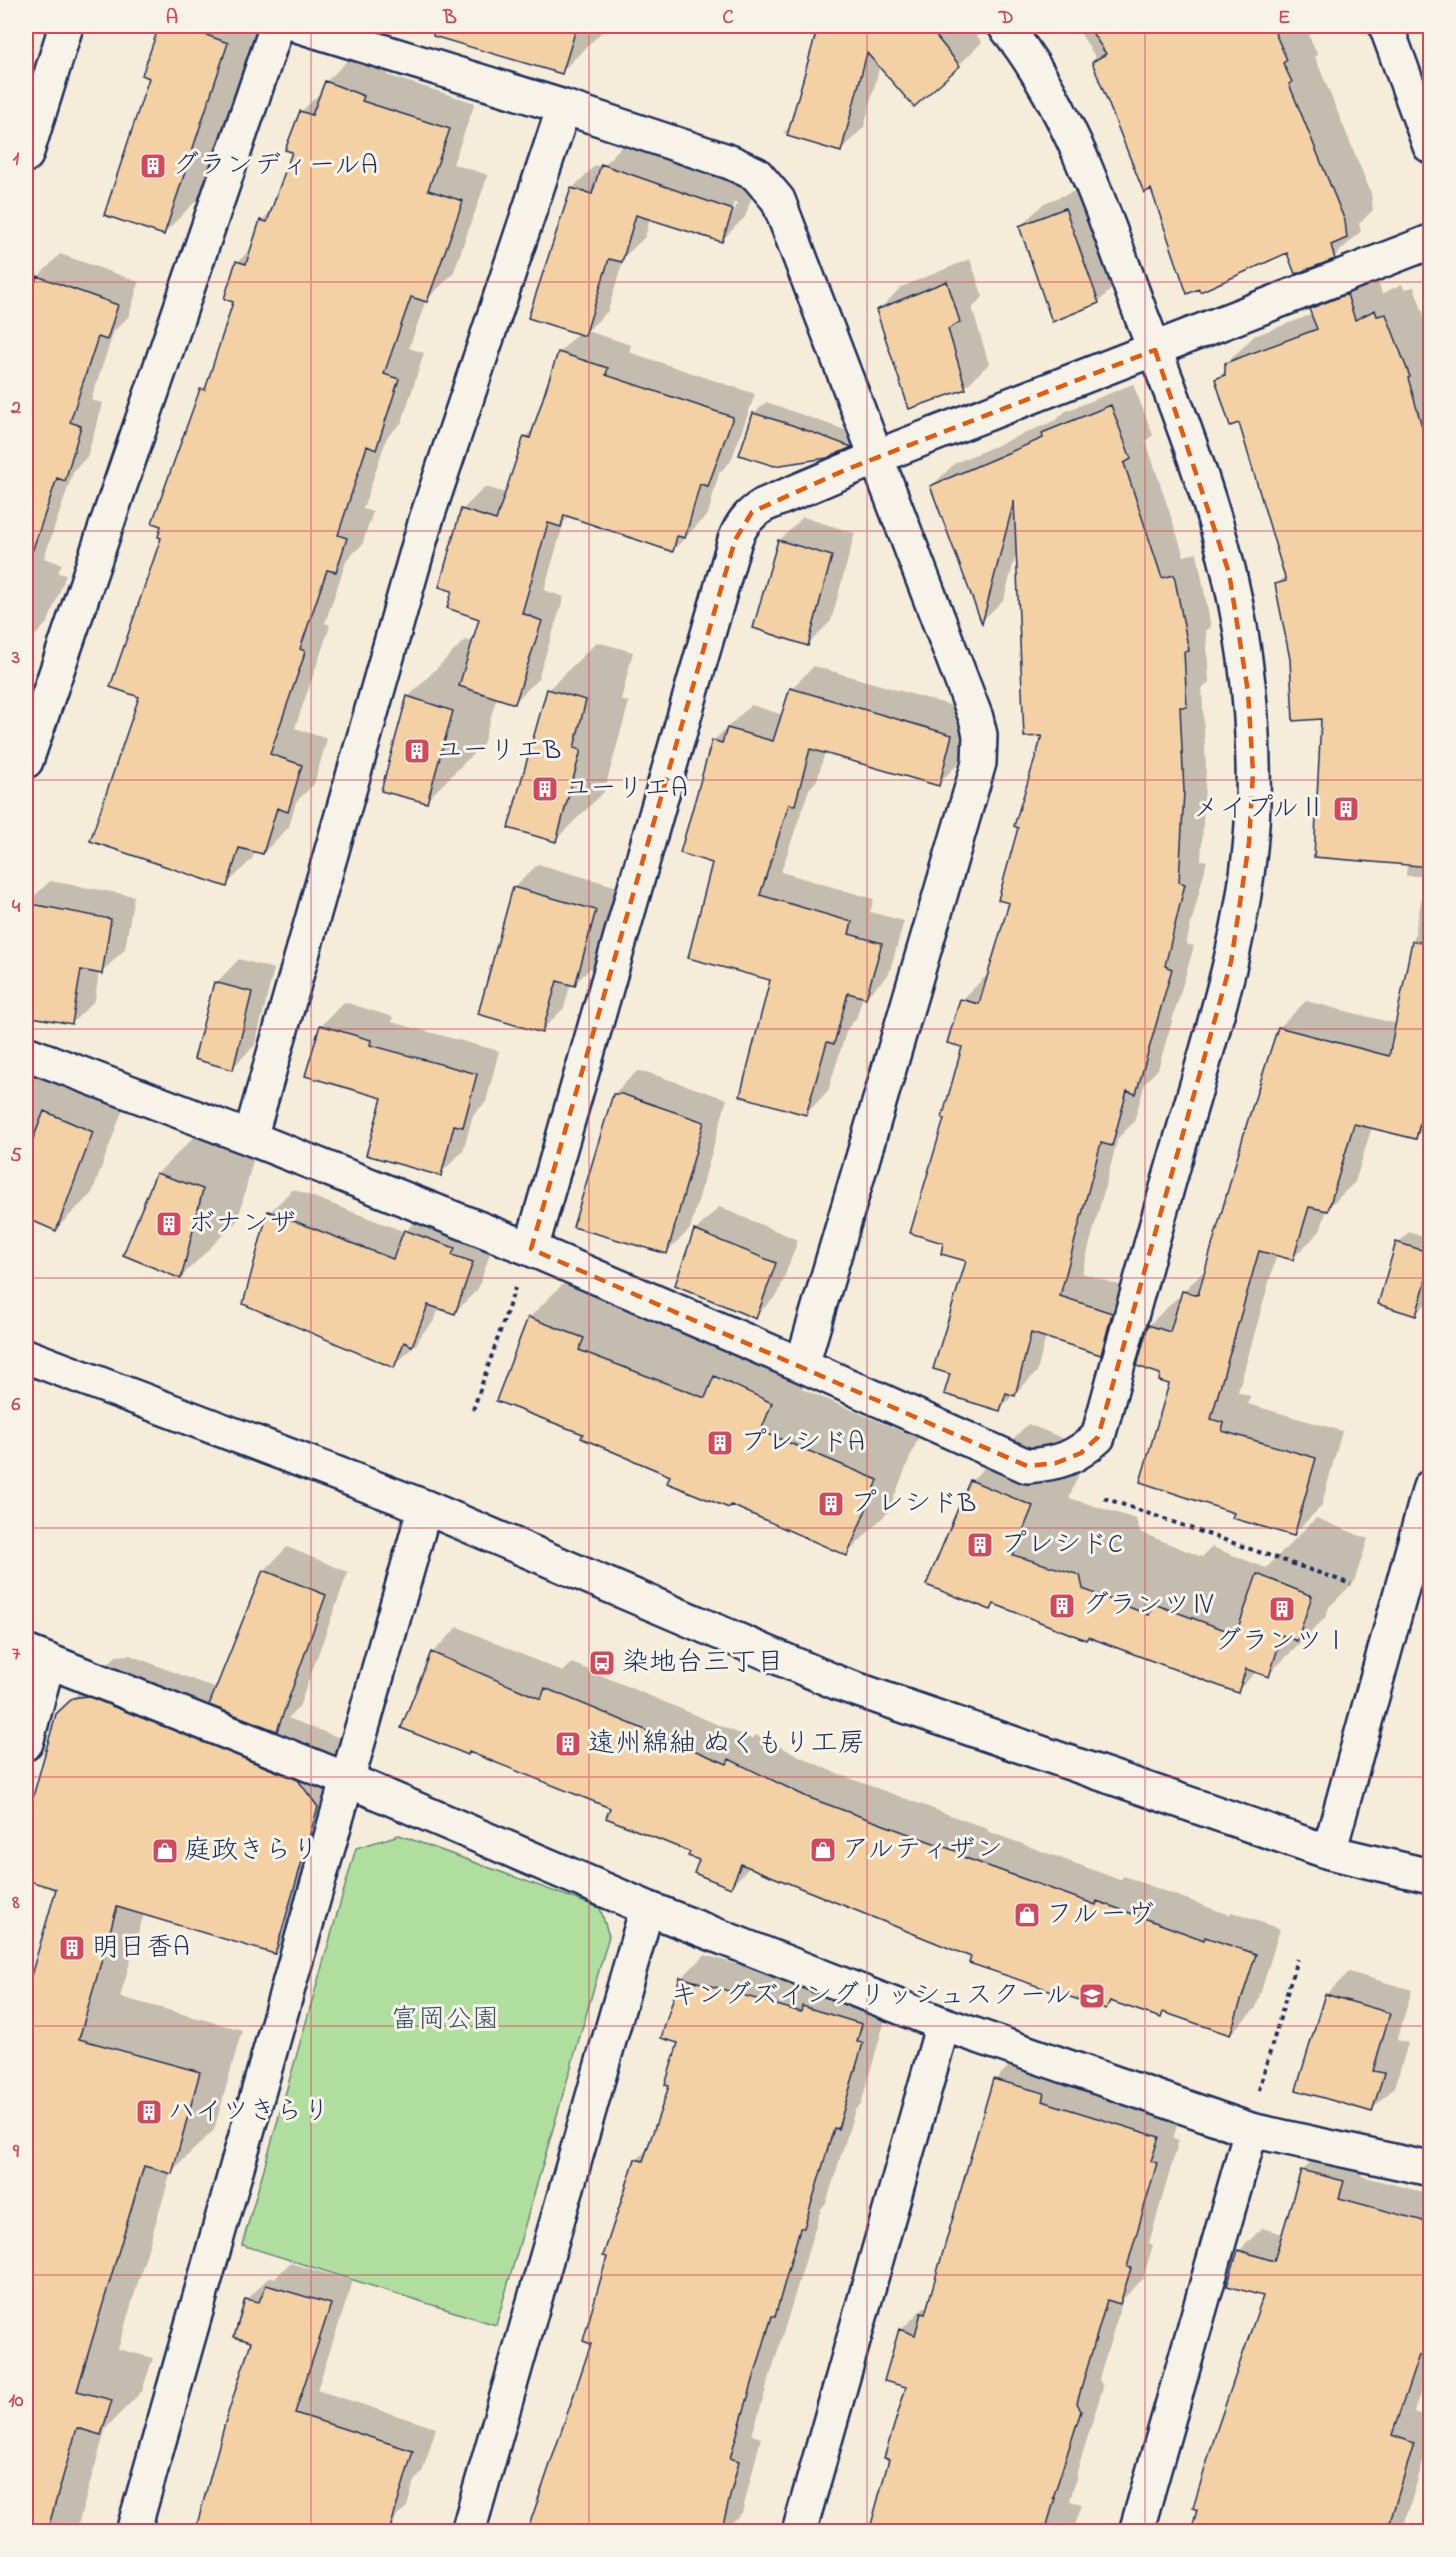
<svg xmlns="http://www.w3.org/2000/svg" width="1456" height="2557" viewBox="0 0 1456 2557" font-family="'Indie Flower','Klee One',sans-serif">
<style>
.green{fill:#afde9e;stroke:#65867e;stroke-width:1.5}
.shadow{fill:#0003;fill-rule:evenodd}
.building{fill:#f3d1a4;stroke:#1b2f5e;stroke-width:1.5}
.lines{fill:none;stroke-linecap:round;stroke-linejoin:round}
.minor-casing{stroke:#1b2f5e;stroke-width:38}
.path{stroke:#1b2f5e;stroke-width:4;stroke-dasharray:4.5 4.5;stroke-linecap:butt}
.minor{stroke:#f7f3e8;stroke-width:33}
.marked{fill:none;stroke:#e8590c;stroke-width:4.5;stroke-dasharray:12 8;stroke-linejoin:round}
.grid{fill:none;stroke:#d1495b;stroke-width:1.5;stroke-opacity:0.55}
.labels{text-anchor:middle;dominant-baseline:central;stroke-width:6;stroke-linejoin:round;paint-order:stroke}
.poi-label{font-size:27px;fill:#1b2f5e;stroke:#f7f3e8;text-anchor:start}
.park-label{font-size:27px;fill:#39526b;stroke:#f7f3e8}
.neatline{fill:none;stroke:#d1495b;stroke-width:2}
.grid-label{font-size:20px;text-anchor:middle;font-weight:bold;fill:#d1495b}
</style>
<rect width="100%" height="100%" fill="#f6ecda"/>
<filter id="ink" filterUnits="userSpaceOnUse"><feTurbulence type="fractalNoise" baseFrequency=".0167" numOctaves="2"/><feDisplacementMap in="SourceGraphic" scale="12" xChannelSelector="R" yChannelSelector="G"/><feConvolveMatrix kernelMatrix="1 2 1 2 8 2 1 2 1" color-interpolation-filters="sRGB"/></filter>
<g filter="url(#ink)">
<path class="green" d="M399,1835L600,1908L609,1936L496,2325L242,2245L356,1848Z"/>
<path class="shadow" d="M161,26H271L220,177L163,234L151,77L144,74Z
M397,26H417L412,31Z
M510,26H608L561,72L501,54Z
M897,26H969L982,42L959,65H880L864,127L841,150L783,133Z
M1076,26H1310L1313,32L1309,36L1318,55L1315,57L1371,193L1373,210L1359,224L1361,231L1334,257L1288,251L1152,187L1097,60Z
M352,56L389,70L387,75L475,103L453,164L488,175L453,274L426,300L409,348L424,353L402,422L387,437L363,509L373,512L362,545L347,559L325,623L330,625L328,632L295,728L327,739L314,784L296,802L289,827L263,853L255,851L252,859L226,885L141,696L163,537L201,390L209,383L235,301L238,262L253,246L261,221L273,209L294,151L301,112L323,90L326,82Z
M626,142L755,187L745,217L722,240L650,218L645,237L624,257L608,311L587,331L631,345L629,352L755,394L731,461L719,473L708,514L673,550L570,516L564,522L544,590L564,597L538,679L515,702L497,696L483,744L426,801L408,697L465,640L473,642L480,618L454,590L462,510L485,487L506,493L525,437L535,427L559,353L579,332L572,189L595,165L602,167ZM734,202L737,203L733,215H730Z
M1088,186L1122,279L1098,302L1021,226L1044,203Z
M60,254L139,282L129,316L114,331L91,400L103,403L87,457L74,470L44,558L62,564L58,573L66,575L48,622L26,645V317L38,277Z
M970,259L983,297L972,308L989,364L965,387L878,311L901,287Z
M1374,268L1382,294L1402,284L1404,289L1414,287L1430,332V1122L1415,1137L1372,1127L1355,1182L1327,1209L1320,1231L1293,1258L1277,1254L1238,1392L1250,1396L1248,1404L1342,1431L1321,1507L1293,1534L1236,1512L1171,1383L1162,1372L1149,1325L1177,1298L1181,1300L1184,1291L1207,1268L1279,1028L1306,1001L1397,1024L1426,876H1406L1407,864L1292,659L1277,584L1286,575L1240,421L1216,379L1226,370V364L1254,336L1313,314L1311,309L1339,282Z
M1133,384L1153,435L1146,441L1184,556L1197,553L1211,627L1206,631L1209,682L1202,689L1206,768L1201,860L1207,861L1186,944L1194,946L1158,1069L1145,1083L1134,1122L1118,1138L1082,1273L1134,1290L1123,1330L1101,1353L1046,1336L1037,1372L999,1409L952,1373L968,1260L945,1242L946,1118L964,1046L962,1000L985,977L988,978L1011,902L1044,735L1017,550L1004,599L982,621L932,486L955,463L1056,420L1066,411Z
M766,402L862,436L852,446L826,457L741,454L755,413Z
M803,517L855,533L831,621L808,644L755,627L780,540Z
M597,642L633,652L621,700L629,702L604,792L555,840L548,690Z
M814,666L974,712L961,761L938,784L825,752L817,780L809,789L781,872L874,899L870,912L904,921L889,974L866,997L863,996L856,1019L847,1029L828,1091L806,1114L772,979L714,862L713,741L751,705L783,715L791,689Z
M538,864L618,887L598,961L574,984L571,983L564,1008L541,1031L480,1013L515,887Z
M50,881L134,896L125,949L102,972L99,971L95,1000L72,1023L26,1015V904Z
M239,959L274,969L255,1045L232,1068L216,983Z
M344,1002L393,1017L392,1022L499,1051L486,1102L473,1115L463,1151L440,1174L384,1097L321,1026Z
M26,1069L128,1095L92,1193L56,1229L26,1217Z
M637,1071L646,1072L727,1099L690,1229L666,1253L614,1094Z
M214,1117L260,1132L238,1220L181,1277L157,1174Z
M293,1189L405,1232L428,1208L495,1239L478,1289L455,1312L440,1307L434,1321L420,1336L417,1343L394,1366L270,1212Z
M719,1207L798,1240L778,1294L755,1317L677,1285L696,1230Z
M1409,1232L1430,1238V1289L1427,1303L1415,1314L1398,1243Z
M571,1276L625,1296L620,1308L739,1353L813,1361L802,1389L918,1438L888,1512L847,1554L672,1476L585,1433L529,1318Z
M1028,1424L1089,1449L1069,1498L1136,1519L1140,1532L1202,1557L1212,1547L1266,1568L1316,1518L1368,1539L1354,1582L1329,1607L1325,1618L1268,1675L1257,1671L1237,1691L996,1603L991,1609L971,1481Z
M287,1547L348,1572L299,1707L288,1718L340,1738L360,1764L317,1910L275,1952L144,1913L120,1997L242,2030L214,2130L171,2172L118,2349L153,2358L142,2391L106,2428L76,2532H26V2349L39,2309L26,2305V2001L58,1888L26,1879V1827L57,1714L116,1656L130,1655L217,1689L264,1571Z
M458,1627L563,1672L572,1663L752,1739L756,1735L833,1772L988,1829L987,1831L1120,1880L1124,1876L1229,1915L1232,1912L1280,1929L1256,2008L1230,2034L1165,2012L1160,2016L1113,2000L1106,2007L750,1867L731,1886L692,1851L612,1807L432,1653Z
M705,1955L822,1989L884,2001L879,2019L885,2020L861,2104L855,2110L826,2204L821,2209L752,2435L761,2438L742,2513L729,2525L728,2532H529L593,2343L637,2160L649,2147L671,2085L680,2042L681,1978Z
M1349,1972L1412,1990L1397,2040L1408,2043L1395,2087L1371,2110L1326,1995Z
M1018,2057L1181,2114L1173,2138L1179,2140L1149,2243L1153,2245L1143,2279L1123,2299L1099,2379L1103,2387L1076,2475H1077L1070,2501L1082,2504L1073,2532H870L908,2386L901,2330L924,2307L928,2308L995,2080Z
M1326,2147L1366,2158L1361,2176L1430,2194V2364L1414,2412L1430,2418V2439L1402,2532H1193L1265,2295L1239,2251L1262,2228L1283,2234L1303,2170Z
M290,2263L353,2281L317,2390L436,2428L422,2473L414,2481L407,2507L396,2517L391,2532H195L253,2341L247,2300L270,2276L275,2278Z"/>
<path class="building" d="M159,26H182L228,43L164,235L104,215L149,78L142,75Z
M434,26H577L562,74L433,36Z
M818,26H928L960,66L914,107L867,53L841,152L787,136Z
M1088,26H1272L1287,60L1283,63L1292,82L1289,84L1345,221L1347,238L1331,245L1335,259L1295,274L1287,253L1200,292L1199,289L1187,294L1151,189L1144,193L1092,62L1106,54Z
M325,81L364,96L362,101L450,129L428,190L463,201L427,302L411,297L384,374L399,379L376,450L367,446L338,535L347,538L336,572L327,570L300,649L305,651L303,659L270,754L302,765L288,812L277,808L263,854L239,848L227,887L90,841L139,697L110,687L161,538L158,537L161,526L152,523L200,389L205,390L233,302L224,299L236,261L246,264L260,220L267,222L292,152L285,150L300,111L312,115Z
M601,164L733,210L722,242L636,215L622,262L609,259L585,336L528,318L571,188L592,194Z
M1065,208L1099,303L1052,322L1019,226Z
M37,276L118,305L107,340L98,337L70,422L81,426L65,481L57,478L32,552L26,551V312Z
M947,281L960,322L948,329L966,389L909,409L876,310Z
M1347,294L1355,320L1375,310L1377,316L1386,314L1410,377L1408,378L1431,458V867L1314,857L1321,719L1293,721L1290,659L1275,584L1286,581L1239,423L1230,426L1215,379L1225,375V363L1317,329L1309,309Z
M558,352L608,368L606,375L733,417L708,486L700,484L685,538L677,536L673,552L564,515L561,527L548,523L522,613L542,621L515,704L459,686L479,619L447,608L452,591L439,587L461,509L496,520L524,436L530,438Z
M1111,405L1131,459L1124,463L1162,578L1174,575L1189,651L1184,652L1187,707H1180L1184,791L1179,882L1185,884L1165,966L1172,969L1136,1094L1127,1091L1112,1146L1101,1143L1060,1296L1112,1313L1101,1355L1031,1333L1015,1396L1006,1393L1000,1411L944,1394L950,1374L933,1369L966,1261L941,1254L943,1243L910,1233L944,1119L942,1118L962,1047L947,1043L960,999L979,1004L1009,903L998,900L1018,828L1014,826L1042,736L1024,737L1014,501L982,624L930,486L1043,438L1042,433Z
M753,413L789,424L852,447L827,458L774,466L739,455Z
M778,540L832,556L808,646L753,628Z
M790,688L952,735L939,786L810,749L795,805L789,804L760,895L852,922L849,934L882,943L866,998L848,993L834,1044L827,1042L806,1115L740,1096L770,980L688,958L712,863L680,853L712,740L722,743L727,728L773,741Z
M547,689L586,700L574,748L581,750L556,842L508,828Z
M407,696L453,711L427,803L381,791Z
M513,887L596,910L575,986L557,981L542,1033L478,1014Z
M26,903L111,919L102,974L81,970L72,1024L26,1016Z
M1412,941L1431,943V1079L1416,1139L1354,1124L1328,1211L1309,1207L1293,1260L1259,1251L1211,1419L1224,1423L1222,1431L1316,1458L1294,1536L1232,1518L1234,1513L1140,1482L1169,1384L1159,1381L1160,1374L1137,1366L1148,1325L1170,1332L1182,1291L1198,1295L1247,1123L1278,1027L1389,1056Z
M214,982L252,992L233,1070L194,1059Z
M320,1025L371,1040L370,1045L477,1074L463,1127L454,1125L441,1176L366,1155L382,1098L305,1076Z
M613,1094H622L704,1122L667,1254L573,1227Z
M44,1111L93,1132L56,1231L26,1218V1157Z
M156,1173L203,1189L181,1279L123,1255Z
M268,1211L393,1259L404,1230L455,1248L452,1255L473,1262L455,1314L428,1305L412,1346L404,1342L394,1368L243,1304Z
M694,1230L776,1263L756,1319L675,1285Z
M1396,1242L1431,1253V1262L1416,1316L1378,1304Z
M528,1317L584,1338L579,1350L705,1398L714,1376L772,1403L761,1431L878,1480L847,1556L731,1505L729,1508L667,1483L670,1476L581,1438L583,1434L496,1401Z
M970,1480L1033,1506L1013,1555L1080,1575L1083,1589L1149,1615L1154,1604L1236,1634L1257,1574L1312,1596L1297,1641L1282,1635L1269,1677L1246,1669L1238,1693L1088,1637L1086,1640L994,1604L991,1610L926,1585Z
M263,1570L326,1595L277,1731L209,1705Z
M431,1652L541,1699L545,1688L727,1764L729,1759L807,1797L964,1854L963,1857L1096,1905L1097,1901L1204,1940L1205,1937L1256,1954L1230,2035L1163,2012L1161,2018L1110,2001L1106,2009L969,1963L971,1957L741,1864L731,1888L694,1873L699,1860L688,1856L690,1852L606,1818L610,1808L469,1752L468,1755L401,1728Z
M87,1696L298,1780L318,1807L275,1954L117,1907L79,2039L200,2072L172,2174L144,2166L77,2391L112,2400L101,2435L77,2428L47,2532H26V1993L56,1889L26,1880V1822L56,1714L73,1698Z
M680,1977L801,2012L802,2006L862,2024L857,2042L863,2043L838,2129L834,2128L804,2228H800L775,2317L772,2316L730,2458L739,2461L721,2532H527L591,2344L583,2341L607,2257L603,2256L635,2159L643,2161L669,2086L665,2085L678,2043L661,2038Z
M1325,1994L1390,2013L1373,2071L1384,2073L1372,2112L1296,2090Z
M993,2079L1044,2093L1042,2101L1159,2137L1151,2161L1157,2163L1127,2267L1131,2268L1120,2304L1107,2300L1077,2403L1081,2411L1053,2498H1055L1045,2532H869L889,2459L884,2458L906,2387L884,2381L899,2329L915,2335L921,2313L925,2314Z
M1301,2170L1344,2181L1339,2198L1431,2223V2338L1425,2356L1419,2355L1392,2435L1414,2443L1387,2532H1191L1197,2510L1193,2508L1217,2429L1263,2296L1227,2286L1238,2250L1274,2261Z
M266,2285L331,2304L295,2413L413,2451L389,2532H195L227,2416L251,2342L234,2337L245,2299L259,2302Z"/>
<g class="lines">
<g class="minor-casing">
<path id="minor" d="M300,26L564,107L730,162L756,174L778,200L976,718L980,735L979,763L802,1365
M1386,26L1430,146
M26,155L66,26
M26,761L277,26
M26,1053L250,1138L531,1249L802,1365L1027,1466C1059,1463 1074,1459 1098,1437C1126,1334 1154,1232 1184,1129C1215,1023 1250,915 1253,803C1255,717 1244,627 1222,545C1201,469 1172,394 1143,320C1105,220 1073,111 1005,26
M250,1138L426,520L564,107
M531,1249L735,540C741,524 749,514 764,505L899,448L1430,242
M26,1356L425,1507L838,1683L1329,1852L1430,1876
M26,1652L348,1780L647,1908L943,2024L1251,2130L1430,2169
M26,1743L48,1661
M1329,1852L1430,1487
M133,2532L425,1507
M468,2532L647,1908
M799,2532L943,2024
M1136,2532L1251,2130"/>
</g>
<path class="path" d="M473,1410L515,1288
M1104,1498L1351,1584
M1259,2090L1297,1959"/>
<use href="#minor" class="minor"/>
</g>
</g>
<path class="marked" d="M1155,350L1229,573L1248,692L1253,772L1249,843L1231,962L1098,1437L1081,1453L1056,1463L1027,1466L531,1249L735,540L752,512L845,470Z"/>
<path class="grid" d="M311,26V2532M589,26V2532M867,26V2532M1145,26V2532M26,282H1430M26,531H1430M26,780H1430M26,1029H1430M26,1278H1430M26,1528H1430M26,1777H1430M26,2026H1430M26,2275H1430"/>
<defs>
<g id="building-square" transform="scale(1.35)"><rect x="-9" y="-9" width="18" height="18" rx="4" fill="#d1495b" stroke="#f7f3e8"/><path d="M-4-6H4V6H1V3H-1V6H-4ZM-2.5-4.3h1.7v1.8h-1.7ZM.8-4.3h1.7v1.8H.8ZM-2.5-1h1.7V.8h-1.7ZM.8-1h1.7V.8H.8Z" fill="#fff"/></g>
<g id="bus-square" transform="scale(1.35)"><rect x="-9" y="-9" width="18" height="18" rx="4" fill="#d1495b" stroke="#f7f3e8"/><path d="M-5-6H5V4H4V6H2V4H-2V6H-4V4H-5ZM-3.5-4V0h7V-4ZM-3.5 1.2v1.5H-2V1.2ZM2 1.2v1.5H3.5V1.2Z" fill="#fff"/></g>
<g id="shop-square" transform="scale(1.35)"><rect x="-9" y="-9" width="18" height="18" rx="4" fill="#d1495b" stroke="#f7f3e8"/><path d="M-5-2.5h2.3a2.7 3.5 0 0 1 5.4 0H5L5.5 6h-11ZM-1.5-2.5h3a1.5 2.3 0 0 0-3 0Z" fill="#fff"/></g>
<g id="school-square" transform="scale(1.35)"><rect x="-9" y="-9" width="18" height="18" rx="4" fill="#d1495b" stroke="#f7f3e8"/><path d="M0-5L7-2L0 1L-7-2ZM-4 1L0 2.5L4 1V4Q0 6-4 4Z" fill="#fff"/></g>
</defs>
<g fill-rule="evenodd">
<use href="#building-square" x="153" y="166"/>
<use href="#building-square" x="417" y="751"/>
<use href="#building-square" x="545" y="789"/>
<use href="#building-square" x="1346" y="809"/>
<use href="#building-square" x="169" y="1224"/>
<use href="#building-square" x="720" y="1443"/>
<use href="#building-square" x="831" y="1504"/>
<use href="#building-square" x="980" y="1545"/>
<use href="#building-square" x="1062" y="1606"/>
<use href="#building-square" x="1282" y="1609"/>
<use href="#bus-square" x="602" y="1663"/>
<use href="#building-square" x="568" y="1744"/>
<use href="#shop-square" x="823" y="1850"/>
<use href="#shop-square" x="165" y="1851"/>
<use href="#shop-square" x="1027" y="1915"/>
<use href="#building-square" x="72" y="1948"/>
<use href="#school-square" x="1092" y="1996"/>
<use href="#building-square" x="149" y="2112"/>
</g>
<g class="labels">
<g class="poi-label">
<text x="172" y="166">グランディールA</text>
<text x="436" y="751">ユーリエB</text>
<text x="564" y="789">ユーリエA</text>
<text x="1326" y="809" text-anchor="end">メイプルⅡ</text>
<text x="188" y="1224">ボナンザ</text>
<text x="740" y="1443">プレシドA</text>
<text x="850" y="1504">プレシドB</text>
<text x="1000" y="1545">プレシドC</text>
<text x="1082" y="1606">グランツⅣ</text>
<text x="1282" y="1642" text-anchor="middle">グランツⅠ</text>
<text x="622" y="1663">染地台三丁目</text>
<text x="588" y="1744">遠州綿紬 ぬくもり工房</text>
<text x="842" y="1850">アルティザン</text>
<text x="184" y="1851">庭政きらり</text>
<text x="1046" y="1915">フルーヴ</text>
<text x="92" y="1948">明日香A</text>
<text x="1072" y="1996" text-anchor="end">キングズイングリッシュスクール</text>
<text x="168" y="2112">ハイツきらり</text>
</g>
<g class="park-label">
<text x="445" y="2020">富岡公園</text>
</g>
</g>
<rect width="1456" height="2557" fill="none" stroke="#f7f3e8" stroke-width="66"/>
<rect x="33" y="33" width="1390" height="2491" class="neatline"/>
<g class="grid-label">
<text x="172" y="23">A</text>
<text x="450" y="23">B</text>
<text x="728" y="23">C</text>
<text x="1006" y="23">D</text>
<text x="1284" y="23">E</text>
<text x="16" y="164">1</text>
<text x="16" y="413">2</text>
<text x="16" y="663">3</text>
<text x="16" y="912">4</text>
<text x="16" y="1161">5</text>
<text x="16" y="1410">6</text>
<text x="16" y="1659">7</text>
<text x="16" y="1908">8</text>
<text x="16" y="2157">9</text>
<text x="16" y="2406">10</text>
</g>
</svg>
